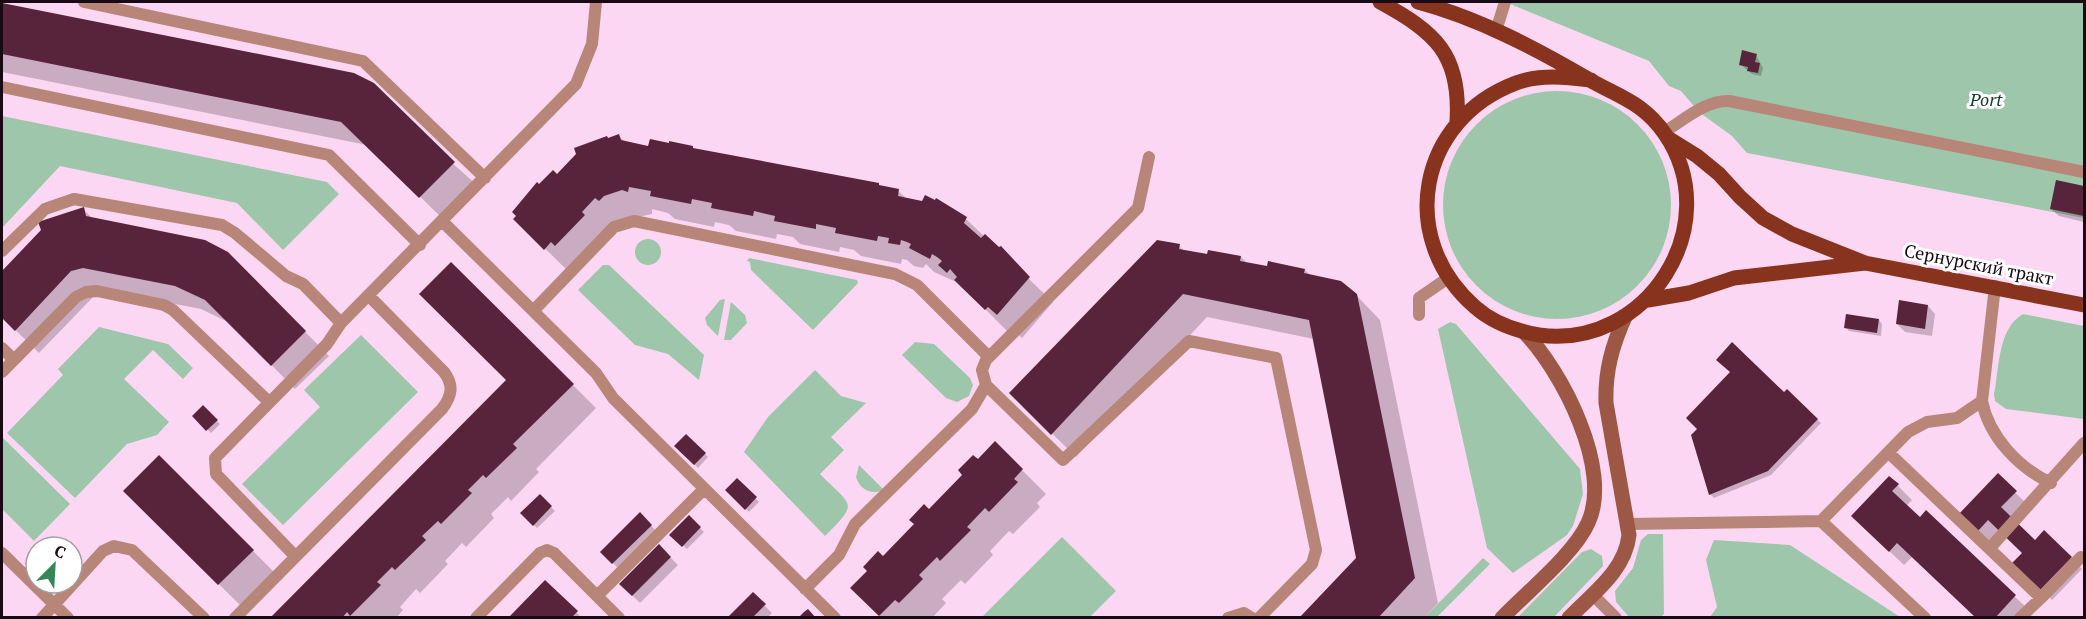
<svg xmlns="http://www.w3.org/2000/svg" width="2086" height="619" viewBox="0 0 2086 619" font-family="'PT Serif',serif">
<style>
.green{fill:#9dc6aa}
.shadow{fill:#0003}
.building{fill:#58243b}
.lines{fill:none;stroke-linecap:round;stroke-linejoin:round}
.lane{stroke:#b78679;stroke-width:12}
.secondary{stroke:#9c5745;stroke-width:15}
.primary{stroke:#87331e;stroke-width:15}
.labels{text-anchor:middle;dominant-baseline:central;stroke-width:6;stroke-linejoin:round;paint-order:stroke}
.park-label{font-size:18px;font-style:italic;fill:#144027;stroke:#fff}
.street-label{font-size:18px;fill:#180915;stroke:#fff}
</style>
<rect width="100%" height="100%" fill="#fcd7f3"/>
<path class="green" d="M1505,2H2084V218L1747,153L1732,136L1699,112L1681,91L1669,86L1649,61Z
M1443 205a114 114 0 1 1 228 0a114 114 0 1 1-228 0Z
M2,116L327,182L339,194L283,250L237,203L60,166L2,228Z
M635 252a13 13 0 1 1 26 0a13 13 0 1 1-26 0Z
M749,258L857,280L858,283L813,330L751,270L750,262L747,261Z
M603,265H609L704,355L699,380L668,354L635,345L578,290Z
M725,299L718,336L707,325L705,318L720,300Z
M731,302L745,315L747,323L731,340H724Z
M2023,314L2084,326V419L2006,409L1995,401L1994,394C1999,368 1998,328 2023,314Z
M1450,322L1456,324L1580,469L1583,494L1573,526L1567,535L1513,573L1487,548L1438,329Z
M99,327L168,344L193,368L183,379L153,350L124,379L169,422L157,435L127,444L75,498L7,433L63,375L58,369Z
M361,335L418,392L283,525L242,484L320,407L304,390Z
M915,342L934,344L970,378L973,385L969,396L957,402L946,398L902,355Z
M815,370L841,396L866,403L831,437L844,450L820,474C852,507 860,501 825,536L744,452L768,417Z
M2,437L70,504L34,541L2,509Z
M859,465L884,490C871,495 860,490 856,477Z
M1648,534H1663L1664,614L1661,617H1629L1616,602L1615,591L1633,568L1641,540Z
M1062,537L1116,591L1090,617H982Z
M1714,540L1790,545L1900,617H1710L1717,607L1706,560Z
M1591,549L1602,556L1603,566L1554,617H1518L1582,552Z
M1483,558L1490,564L1437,617H1425Z"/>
<path class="shadow" d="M2,4L353,75L478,186L444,220L367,145L2,72Z
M1756,55L1763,68L1761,76L1752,74L1741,65Z
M619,136L626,143L649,148L695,150L898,191L907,199L922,202L936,200L966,219L1053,302L1022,338L1013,329L1009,333L955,279L954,281L934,272L926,264L923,268L914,266L907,260L902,259L901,264L861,256L854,250L840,247L839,252L800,244L793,237L777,234L776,239L736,231L729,225L715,222L714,227L675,219L668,213L652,209V214L628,219L569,272L515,219L539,186L557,176L609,139Z
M2057,182L2084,188V222L2059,216L2051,209Z
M83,209L93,219L228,254L329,356L295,389L230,323L201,309L108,291L95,295L39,353L2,317V273L42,230Z
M1179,246L1185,252L1241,257L1247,263L1268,268L1305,270L1311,276L1356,295L1380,320L1438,603L1424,618H1301L1358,559L1314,339L1207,317L1076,457L1011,393Z
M451,264L596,408L536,469L539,472L511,501L508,497L491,514L494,518L466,547L462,543L445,561L448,564L420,593L416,589L400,607L403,610L396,618H272L508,380Z
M1928,306L1935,314L1932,336L1905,332L1897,324Z
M1879,320L1882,324L1881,336L1849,331L1845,327Z
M1732,372L1785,394L1787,391L1821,423L1771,475L1714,498L1710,494L1699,429Z
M203,407L220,424L211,433L194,416Z
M686,436L708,457L698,468L676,446Z
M995,443L1046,494L1037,503L1040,507L1013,534L1009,531L990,551L993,555L965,584L961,580L942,599L946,603L932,618H882L852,588Z
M159,457L276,574L243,608L125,491Z
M1998,476L2027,504L2012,519L2035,542L2044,533L2082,569L2052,600L2014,563L2024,553L2001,531L1989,543L1960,515Z
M1890,478L1912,500L1906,506L1920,519L1926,512L2030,611L2023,618H1977L1912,557L1904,565L1868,531Z
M737,480L759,502L749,512L727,490Z
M540,496L555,511L537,528L522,513Z
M640,514L658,533L621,571L602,552Z
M689,517L704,532L687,549L672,535Z
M659,546L678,565L640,603L621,584Z
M545,582L582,618H514Z
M753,594L772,613L767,618H729Z"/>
<path class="building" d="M2,3L354,73L374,83L455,162L419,198L341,122L2,54Z
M1742,50L1757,54L1755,62L1760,63L1758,73L1747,71L1748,67L1739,65Z
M619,134L621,140L648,146L650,139L669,143V141L693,146V148L879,183V185L899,189L898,196L922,201L925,195L935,200L936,198L967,217L964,223L981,238L985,234L999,247L1001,246L1030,277L997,315L988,307L985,310L954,280L957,277L950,269L947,273L938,265L942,261L937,257L932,254L930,259L909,248L911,244L907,242L901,240L900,245L888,243L889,238L878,236L877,241L835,233L836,228L816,224V229L774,221L775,216L754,211L753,216L711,208L712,203L692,199L691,204L650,196L651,191L629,187L628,192L622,190L604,196L599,201L595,198L582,212L585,215L555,246L551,242L544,250L513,219L516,216L512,212L537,182L539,184L553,170L557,174L576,154L574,148L607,136L608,138Z
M2056,180L2084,186V216L2050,209Z
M84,207L86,216L205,240L228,252L306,331L271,366L205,300L175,286L83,268L71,271L15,331L2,318V271L41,230L38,222Z
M1157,240L1180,244L1179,249L1207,254L1208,250L1241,256L1240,261L1267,266L1268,261L1305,269L1304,273L1341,281L1357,294L1415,578L1378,618H1299L1356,558L1309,320L1183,294L1051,435L1009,393Z
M451,262L574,384L513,444L517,448L486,478L483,475L468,490L472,493L441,524L438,521L422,536L426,540L395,570L392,567L377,582L381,585L350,616L347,612L342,618H270L506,380L419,294Z
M1899,300L1928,305L1925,329L1896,324Z
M1846,314L1879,319L1877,333L1844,328Z
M1732,342L1784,392L1787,389L1818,419L1768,471L1709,495L1691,435L1697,429L1686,418L1730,372L1716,360Z
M203,405L218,420L206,431L192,416Z
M686,434L706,453L694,465L674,446Z
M995,441L1023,469L1014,479L1018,482L989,512L985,508L967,527L971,530L940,561L937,557L919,575L923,579L899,603L895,600L879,616L850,588L867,571L863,567L878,551L883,556L914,524L909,520L924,504L929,509L962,475L958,470L973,455L978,459Z
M159,455L254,550L218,585L123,491Z
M1998,473L2017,491L2001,507L2035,540L2044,530L2072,557L2040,590L2012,563L2022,553L1988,520L1977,532L1958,515Z
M1889,476L1899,484L1892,491L1920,517L1926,510L2016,595L1995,618H1976L1897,543L1889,552L1851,516Z
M737,478L757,497L745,510L725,490Z
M540,494L552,506L533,526L520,513Z
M640,512L652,525L612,564L600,552Z
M689,515L701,527L682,547L669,535Z
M659,544L671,557L632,596L619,584Z
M545,580L578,611L571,618H512L510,616Z
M753,592L766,604L752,618H727Z
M808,609L816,618H798L804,612Z"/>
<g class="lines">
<path class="lane" d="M84,2L363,61L485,178
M1496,31L1505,2
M2,87L329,155L420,245
M1664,132C1684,120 1706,100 1729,101L2084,172
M443,222L596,373L613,398L835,618
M2,251L45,209L74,199L222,225L235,233L286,276L303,284L341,323
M1995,286L1982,401C1989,437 2019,468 2051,483
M534,310L614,227L634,221L895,274L917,285L989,357
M1419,315V298L1448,278
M2,348L13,359
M2,372L76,297L86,292L97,291L164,305L173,310L269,402
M986,385L1063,460L1189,341L1276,358L1316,550L1312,564L1259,618
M1889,453L2041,598L2020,618
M1821,521L1908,432L1927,422L1957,418L1982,401
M1627,524L1821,521L1925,618
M1990,548L2084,443
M2,553L68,618
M295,556L216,474L215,458L327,344L341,323L576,84L592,44L596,2
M805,589L839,555L855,524L972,409L986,385L982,370L986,360L1138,208L1149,157
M1592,594L1616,618
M597,596L704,489
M2041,598L2081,557
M42,618L103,551L114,546L132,550L204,618
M235,618L442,409C452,396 454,385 444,372L369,296
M476,618L540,553L547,550L554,553L619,618
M1228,618L1244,613L1252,618"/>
<path class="secondary" d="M1502,618C1527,592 1574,554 1588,523C1613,470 1562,371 1524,332
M1569,618C1593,593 1625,571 1629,535L1606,403C1605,371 1612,346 1625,317"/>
<path class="primary" d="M1380,2C1435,32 1461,54 1457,121
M1418,2C1478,18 1535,48 1588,79C1619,97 1643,102 1665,134C1727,225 1647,350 1539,335C1516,331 1493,323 1475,307C1396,238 1418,120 1516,83C1540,74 1566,77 1591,80
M1668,138L1697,156L1719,174L1740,197L1763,218L1792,234L1865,263L2084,305
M1648,300L1689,293L1734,278L1865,263"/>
</g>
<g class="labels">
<g class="park-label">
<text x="1986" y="99">Port</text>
</g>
<g class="street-label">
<text transform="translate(1979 264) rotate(11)">Сернурский тракт</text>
</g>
</g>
<rect width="2086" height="619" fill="none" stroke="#180915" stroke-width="6"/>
<g transform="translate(54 565) rotate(24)"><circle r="28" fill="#ffffff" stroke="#a39da1" stroke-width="1.5"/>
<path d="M0-4.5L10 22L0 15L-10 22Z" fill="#368657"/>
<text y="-9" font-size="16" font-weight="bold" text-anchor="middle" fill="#180915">С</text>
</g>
</svg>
